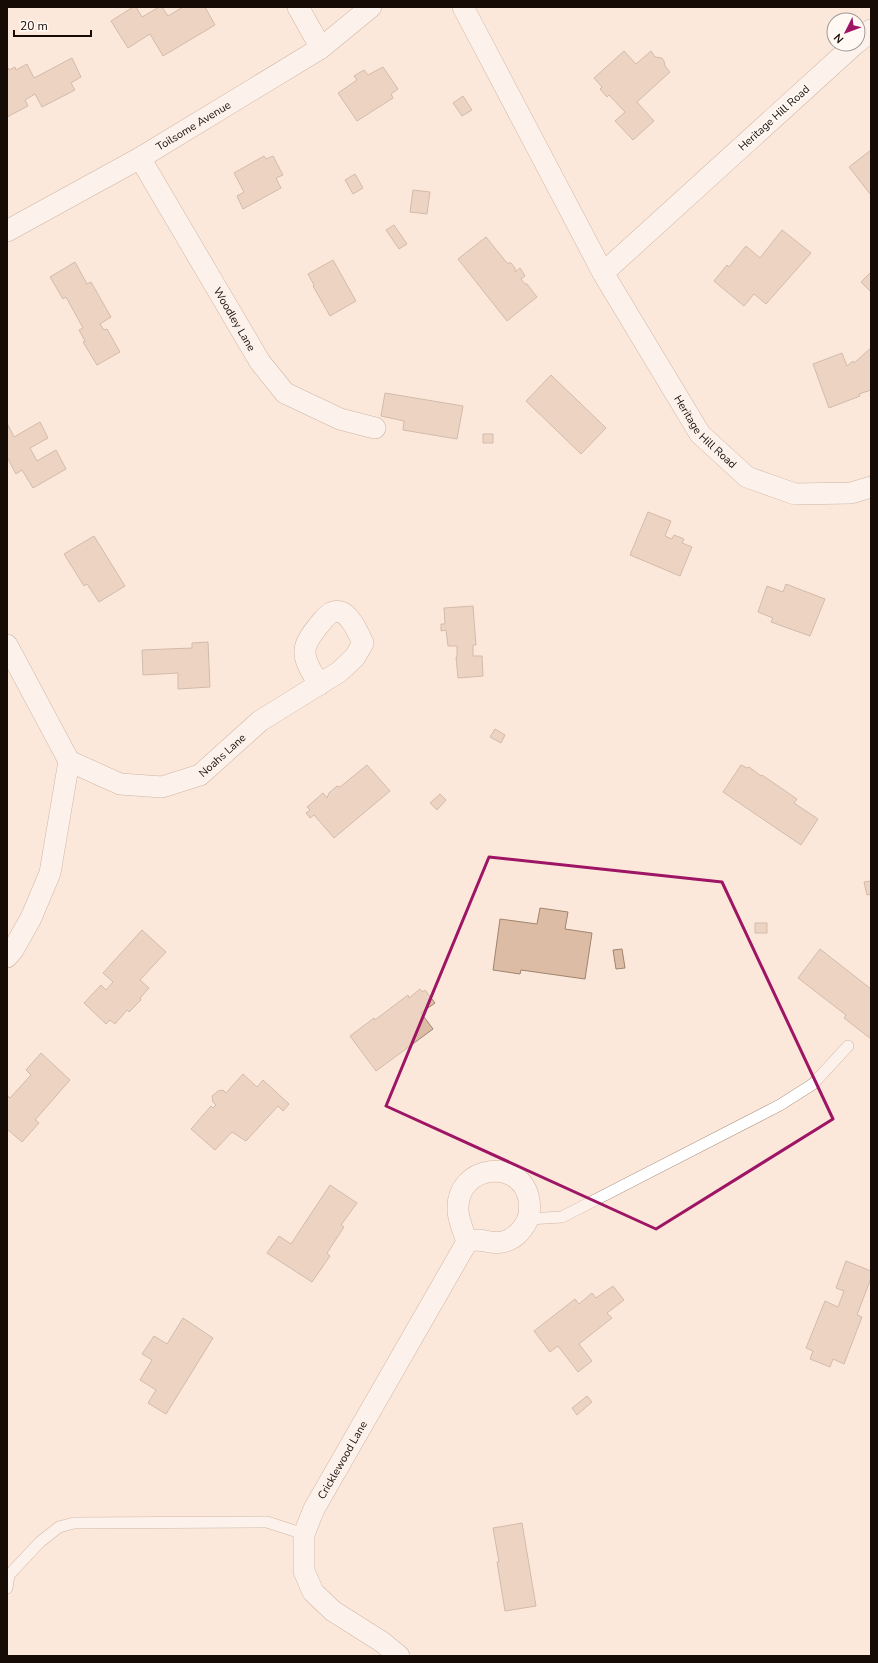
<svg xmlns="http://www.w3.org/2000/svg" width="878" height="1663" viewBox="0 0 878 1663" font-family="'Nunito Sans',sans-serif">
<style>
.building{fill:#dcbca5;stroke:#a1846e}
.lines{fill:none;stroke-linecap:round;stroke-linejoin:round}
.service-casing{stroke:#977a64;stroke-width:12}
.minor-casing{stroke:#977a64;stroke-width:22}
.service{stroke:#fff;stroke-width:11}
.minor{stroke:#fff;stroke-width:21}
.marked{fill:none;stroke:#9d1564;stroke-width:3;stroke-linejoin:round}
.labels{text-anchor:middle;dominant-baseline:central;stroke-width:3.5;stroke-linejoin:round;paint-order:stroke}
.street-label{font-size:11px;fill:#170c05;stroke:#fff8f3}
</style>
<rect width="100%" height="100%" fill="#fce8da"/>
<path class="building" d="M133,7H136L142,17L159,7H162L168,16L183,7H205L215,25L163,56L150,34L128,48L111,21Z
M624,51L636,64L651,51L655,57L662,58L664,61L665,66L670,72L637,102L654,121L633,140L615,121L625,112L609,95L607,97L600,89L602,87L594,78Z
M72,58L81,77L71,83L75,90L42,107L35,94L25,100L28,106L7,117V66L9,70L15,67L16,70L27,64L34,78Z
M383,67L398,89L391,94L393,98L357,121L338,93L357,80L354,76L364,70L368,75Z
M463,96L472,110L462,116L453,103Z
M871,150V195L849,167Z
M264,156L266,159L273,156L283,175L276,178L281,188L243,209L237,196L244,192L234,173Z
M355,174L363,188L353,194L345,180Z
M413,190L430,192L427,214L410,212Z
M394,225L407,244L399,249L386,230Z
M782,230L811,253L766,304L754,294L744,306L714,281L727,265L729,267L746,246L760,258Z
M486,237L507,263H511L515,268V272L520,268L525,276L521,279L525,284H527L537,297L507,321L458,259Z
M333,260L356,301L330,316L313,286L314,285L308,274Z
M75,262L87,284L91,282L111,317L100,324L104,330L107,329L120,352L97,365L83,342L85,341L79,330L83,328L66,297L63,299L50,277Z
M871,272V292L861,282Z
M871,348V390L859,394L860,396L829,408L813,364L842,353L847,366L853,361L854,363Z
M551,375L606,428L581,454L526,401Z
M385,393L463,406L457,439L403,430L404,421L381,416Z
M40,422L48,438L30,448L37,461L56,450L66,469L33,488L22,470L16,474L7,457V423L14,437Z
M483,434H493V443H483Z
M648,512L671,521L665,536L672,539L674,535L684,539L682,543L692,547L680,576L630,555Z
M94,536L125,586L99,602L87,584L84,586L64,554Z
M786,584L825,599L810,636L771,622L773,618L758,612L767,586L783,592Z
M473,606L476,645H473V656H482L483,676L458,678L456,657H457V646H448L446,630L441,631V624H445L444,608Z
M208,642L210,687L178,689V673L143,675L142,650L192,648V643Z
M495,729L505,735L501,743L490,737Z
M367,765L390,791L334,838L314,815L310,818L306,813L310,810L307,807L323,793L327,798L329,793L337,786L340,787Z
M741,765L747,768L749,767L761,776L762,775L797,799L794,803L818,819L801,845L723,792Z
M440,794L446,800L437,810L430,803Z
M871,881V894L867,895L864,882Z
M540,908L568,912L565,929L592,933L585,979L521,970L520,974L493,970L500,919L537,924Z
M755,923H767V933H755Z
M142,930L166,952L140,980L149,988L140,998L141,1000L129,1012L127,1010L115,1024L110,1020L106,1024L84,1003L101,985L106,990L113,982L103,973Z
M622,949L625,968L616,969L613,950Z
M820,949L871,989V1039L844,1018L846,1015L798,978Z
M420,989L422,992L425,990L435,1003L421,1013L433,1029L376,1071L350,1036L374,1018L375,1020L408,995L409,998Z
M41,1053L70,1080L35,1120L39,1123L22,1142L7,1129V1095L10,1098L31,1075L26,1070Z
M243,1074L257,1087L263,1080L289,1104L283,1111L278,1106L246,1141L232,1132L215,1150L191,1129L211,1106L213,1108L216,1105L213,1102L212,1096L218,1091L223,1090L226,1093Z
M330,1185L357,1203L341,1225L344,1227L327,1253L330,1256L312,1282L267,1253L279,1236L291,1244Z
M846,1261L871,1271V1278L857,1315L862,1317L844,1364L833,1359L830,1367L810,1359L813,1351L806,1348L825,1301L838,1307L844,1291L836,1288Z
M613,1286L624,1300L607,1313L612,1318L579,1344L592,1361L578,1372L558,1346L550,1352L534,1331L575,1299L579,1304L592,1293L596,1298Z
M183,1318L213,1338L166,1414L148,1403L156,1390L140,1380L152,1360L142,1354L154,1336L167,1344Z
M587,1396L592,1402L577,1415L572,1408Z
M522,1523L536,1606L505,1611L497,1562H499L493,1528Z"/>
<g class="lines">
<g class="service-casing">
<path id="service" d="M528,1219L562,1217L780,1105L813,1084L848,1046
M7,1588L9,1575L40,1542L59,1527L74,1523L267,1522L304,1534"/>
</g>
<g class="minor-casing">
<g id="minor">
<path d="M298,7L321,48"/>
<path d="M463,7L603,273"/>
<path d="M858,42L871,30"/>
<path id="s1" d="M855,44L603,273L700,434L747,477L795,494L851,493L871,487"/>
<path id="s2" d="M140,158L260,362L285,393L340,419L375,428"/>
<path id="s3" d="M7,231L140,158L321,48L371,7"/>
<path d="M7,645L69,761"/>
<path id="s4" d="M7,957L13,950L31,918L50,873L69,761L120,784L162,787L200,775L260,721L339,672L355,657L363,643C358,632 346,604 331,613C325,616 322,622 318,626C313,633 305,642 305,651C304,662 314,675 319,685"/>
<path id="s5" d="M399,1656L382,1642L333,1611L313,1592L304,1571V1534L314,1509L467,1242C464,1232 458,1220 458,1210C456,1164 522,1157 529,1200C530,1207 530,1214 527,1221C522,1231 514,1239 503,1242C494,1244 487,1241 479,1240C475,1240 470,1241 467,1242"/>
</g>
</g>
<use href="#service" class="service"/>
<use href="#minor" class="minor"/>
</g>
<path d="M0 0H878V1663H0ZM489,857L722,882L833,1119L656,1229L386,1106Z" fill="#fce8da" fill-opacity=".55" fill-rule="evenodd"/>
<path class="marked" d="M489,857L722,882L833,1119L656,1229L386,1106Z"/>
<g class="labels">
<g class="street-label">
<text transform="translate(774 118) rotate(-42)">Heritage Hill Road</text>
<text stroke="none"><textPath href="#s3" startOffset="214">Toilsome Avenue</textPath></text>
<text stroke="none"><textPath href="#s2" startOffset="187">Woodley Lane</textPath></text>
<text stroke="none"><textPath href="#s1" startOffset="530">Heritage Hill Road</textPath></text>
<text stroke="none"><textPath href="#s4" startOffset="376">Noahs Lane</textPath></text>
<text stroke="none"><textPath href="#s5" startOffset="251">Cricklewood Lane</textPath></text>
</g>
</g>
<rect width="878" height="1663" fill="none" stroke="#170c05" stroke-width="16"/>
<g transform="translate(846 32) rotate(228)"><circle r="19" fill="#fff8f3" stroke="#a29a94"/>
<path d="M0-3L7 15L0 10L-7 15Z" fill="#9d1564"/>
<text y="-6" font-size="11" font-weight="bold" text-anchor="middle" fill="#170c05">N</text>
</g>
<path d="M14 30v6h77v-6" fill="none" stroke="#170c05" stroke-width="2"/>
<text x="20" y="30" font-size="12" fill="#170c05" stroke="#fff8f3" stroke-width="3" paint-order="stroke">20 m</text>
</svg>
